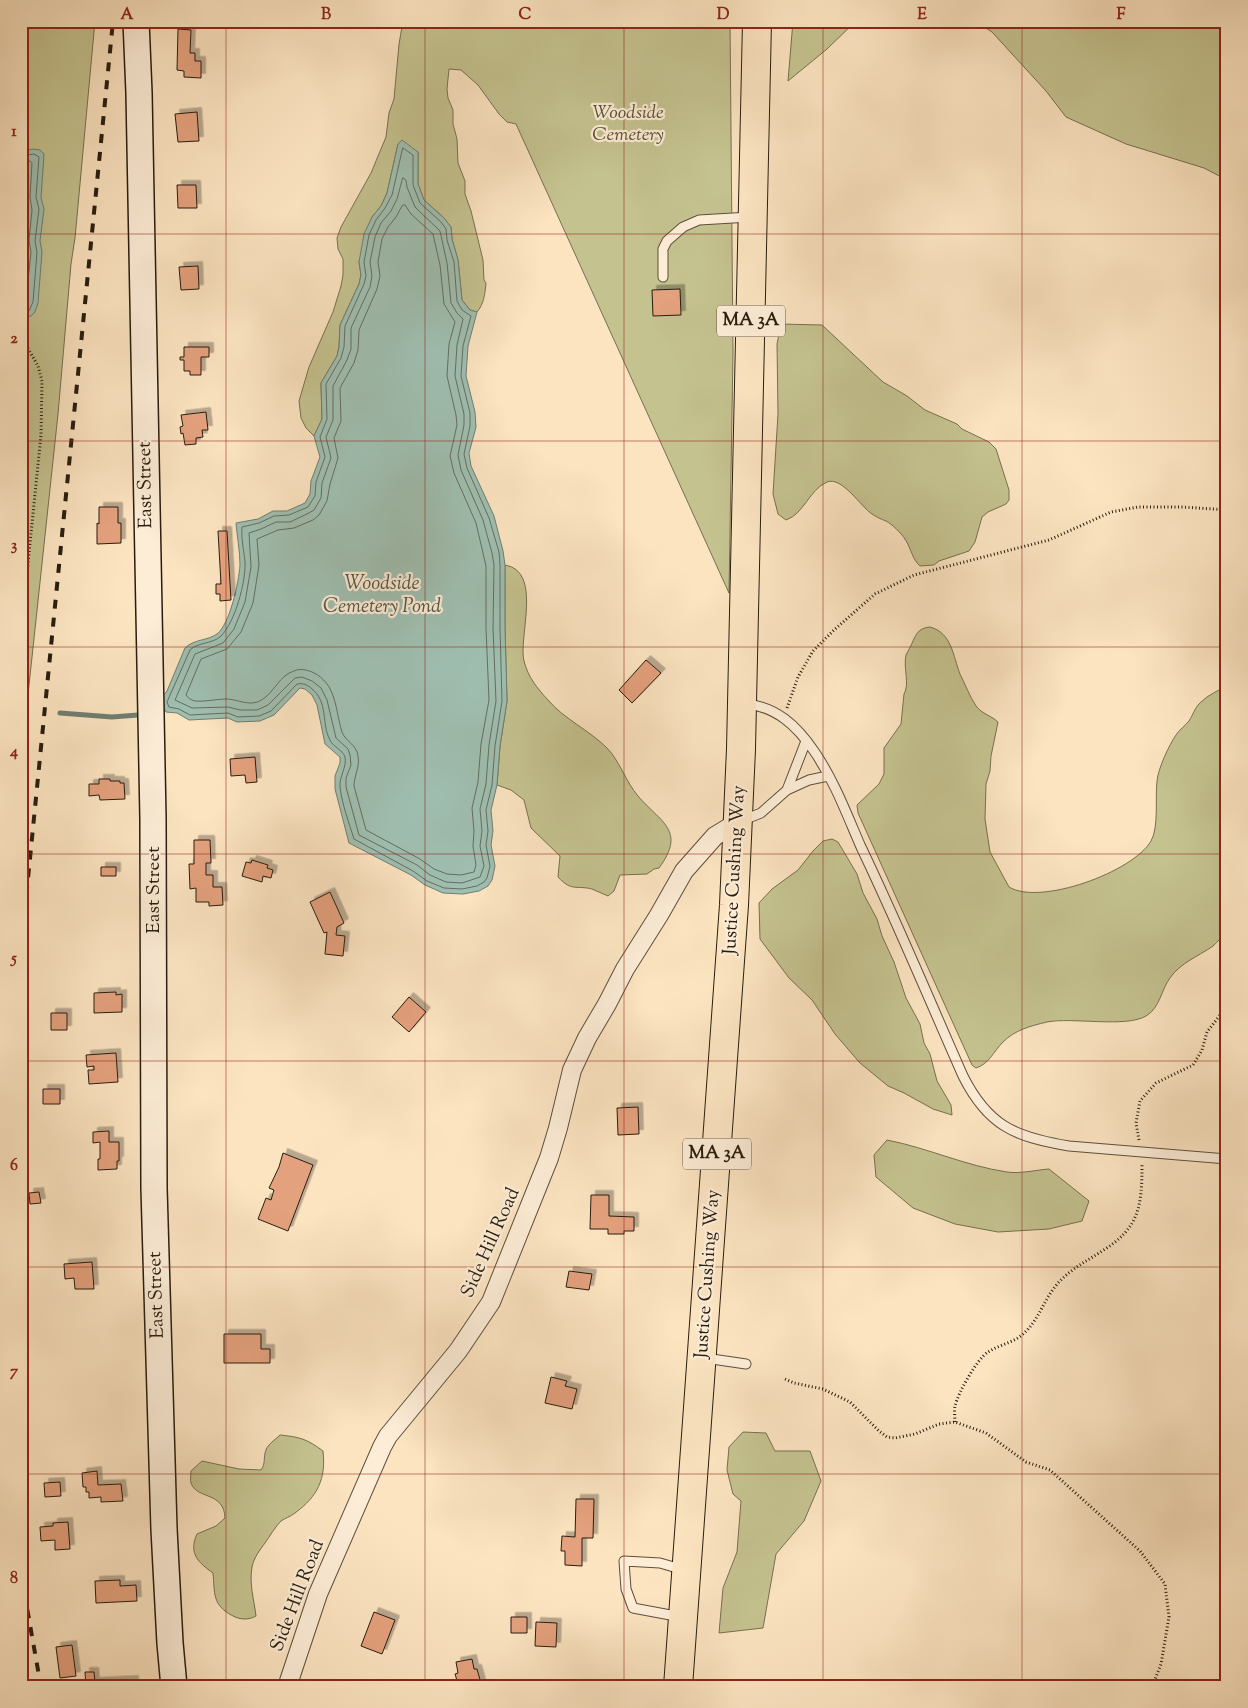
<svg xmlns="http://www.w3.org/2000/svg" width="1248" height="1708" viewBox="0 0 1248 1708" font-family="'Sorts Mill Goudy',serif">
<style>
.green{fill:#c4c28f;stroke:#76704f}
.water{fill:#9fbfb1;stroke:#6f7e70}
.lines{fill:none;stroke-linecap:round;stroke-linejoin:round}
.shore{stroke:#646e60;stroke-width:1}
.stream{stroke:#6f7e70;stroke-width:5}
.building{fill:#e4a17d;stroke:#281d0f;filter:url(#shadow)}
.lane-casing{stroke:#5d4f3c;stroke-width:11}
.street-casing{stroke:#5d4f3c;stroke-width:20}
.secondary-casing{stroke:#281d0f;stroke-width:28}
.primary-casing{stroke:#281d0f;stroke-width:30}
.path{stroke:#281d0f;stroke-width:3;stroke-dasharray:1 2.5;stroke-linecap:butt}
.lane{stroke:#fdedd7;stroke-width:9}
.street{stroke:#fdedd7;stroke-width:18}
.secondary{stroke:#fdedd7;stroke-width:25}
.primary{stroke:#fce4c1;stroke-width:28}
.rail{stroke:#281d0f;stroke-width:4;stroke-dasharray:9 9;stroke-linecap:butt}
.grid{fill:none;stroke:#8f2418;stroke-width:1;stroke-opacity:0.55}
.labels{text-anchor:middle;dominant-baseline:central;stroke-width:4.5;stroke-linejoin:round;paint-order:stroke}
.shield{fill:#fdedd7;stroke:#685b4b;stroke-width:1}
.shield-label{font-size:18px;font-weight:bold;fill:#281d0f}
.park-label{font-size:19px;font-style:italic;fill:#574f35;stroke:#fdedd7}
.street-label{font-size:19px;fill:#281d0f;stroke:#fdedd7}
.water-label{font-size:20px;font-style:italic;fill:#525648;stroke:#fdedd7}
.neatline{fill:none;stroke:#8f2418;stroke-width:2}
.grid-label{font-size:16px;text-anchor:middle;font-weight:bold;fill:#8f2418}
</style>
<defs>
<filter id="shadow"><feDropShadow dx="4.5" dy="-4.5" stdDeviation="0" flood-color="#0004"/></filter>
</defs>
<rect width="100%" height="100%" fill="#fce4c1"/>
<filter id="stains"><feTurbulence type="fractalNoise" baseFrequency=".004" numOctaves="4"/><feColorMatrix values="0 0 0 0 .2 0 0 0 0 .09 0 0 0 0 .02 0 0 0 .5 -.17"/></filter>
<radialGradient id="worn" r=".72"><stop offset=".6" stop-color="#630" stop-opacity="0"/><stop offset="1" stop-color="#630" stop-opacity=".3"/></radialGradient>
<path class="green" d="M21,21H95L75,238L71,264L58,414L21,760Z
M403,21H730L733,353L729,593L516,124L507,122L499,114L478,85L461,70L449,69L447,89L448,98L453,110V124L457,139L458,163L465,181V194L471,211L483,260L484,280L486,283C485,293 484,304 477,312L470,310L462,300L458,260L452,239L451,227L444,218L424,200L418,184V152L398,144L387,193L381,206L372,217L359,262L361,275L359,284L340,325L339,347L337,356L321,383L322,419L314,436L306,428L301,418L299,401L309,367L333,312L341,286L343,275V259L338,249L337,238L341,227L371,173L386,137L389,113L394,99L399,44Z
M793,21H856L827,49L788,81Z
M975,21H1227V180L1204,168L1126,144L1066,117L1046,91L992,32Z
M781,324L822,325L883,382L907,396L925,410L957,424L962,429L989,442L996,449L1009,490V500L1006,504L988,512L982,517L975,542L969,551L939,561L934,565L920,566C912,559 911,548 905,539C901,533 892,524 886,521C881,519 876,517 872,514C861,507 842,476 827,482C809,490 804,514 786,520L778,514L773,494L778,414L777,344Z
M505,565C543,571 518,638 524,661C528,677 537,688 548,700C564,719 589,730 607,748C619,760 626,782 638,796C660,822 687,830 659,868L654,869L647,874L620,875L614,891L608,896C603,894 597,891 592,889C576,885 572,892 558,877L560,856L531,828L524,800L511,790L497,785L500,746L507,701L505,628Z
M930,627C952,633 953,656 960,674C965,684 970,697 976,706C982,714 992,716 998,722L991,756L990,771L986,784L985,819L990,852L1009,887C1040,906 1133,872 1151,841C1159,827 1155,798 1157,781C1158,769 1169,745 1176,735C1179,730 1185,726 1189,721C1193,715 1195,707 1201,702C1208,695 1219,690 1227,686V933C1221,936 1218,942 1213,946C1199,956 1180,963 1170,978C1161,990 1160,1008 1146,1016C1126,1028 1072,1017 1047,1022C1030,1026 1015,1030 1003,1042C993,1052 989,1064 976,1068L972,1065L858,813L857,805L879,784L884,774V748L901,724L904,694C910,684 903,668 906,655C908,651 911,646 913,641C917,632 920,628 930,627Z
M832,839L838,842L857,874L863,893L877,919L882,936L894,962L906,998L920,1024L924,1043L930,1054L937,1081L951,1105L952,1115L933,1109L904,1093L888,1086L860,1063L835,1034L812,1000L789,978L760,939L759,903L772,889L798,870L813,851L823,841Z
M887,1140C928,1148 966,1166 1007,1172C1020,1174 1036,1170 1049,1169L1089,1201L1082,1221L1049,1229L998,1232L955,1224L913,1208L876,1177L874,1155Z
M743,1432L766,1433L775,1451H810L821,1481L804,1521L776,1554L763,1628L719,1633L723,1588L737,1552L741,1501L733,1494L727,1470L729,1447Z
M280,1435C300,1437 307,1439 323,1451C326,1479 318,1496 295,1513C290,1517 285,1518 281,1521C275,1527 270,1536 265,1543C260,1550 254,1557 252,1567C249,1583 254,1600 256,1616C249,1620 241,1620 233,1616C212,1605 215,1594 213,1573C199,1563 188,1554 197,1534L216,1526L225,1518C224,1491 197,1500 191,1483C190,1480 191,1474 191,1471L202,1461L239,1469L261,1470C266,1464 263,1457 266,1450C268,1444 275,1440 280,1435Z"/>
<path class="water" d="M402,140L418,152V184L424,200L444,218L451,227L452,239L458,260L462,300L470,310L477,312L468,346L466,376L475,412L476,427L469,453L471,466L494,516L503,551L505,565V628L507,701L500,746L497,785L491,810L493,831L491,845L495,866L492,880L488,886L479,891L463,894L443,893L425,885L411,875L349,843L335,789V776L340,763V757L325,744L317,705L312,695L305,689L300,688L274,715L260,721L237,722L228,718L189,720L177,713L166,712L163,706L162,697L167,691L185,648C194,639 207,641 217,634C230,624 239,581 240,565C240,551 237,536 236,523L258,519L273,511H287L305,503L310,494L311,481L320,457L314,436L322,419L321,383L337,356L339,347L340,325L359,284L361,275L359,262L364,234L372,217L381,206L387,193L398,144Z
M33,149L40,150L44,154L41,198L44,209L40,241L42,252L38,303L35,312L31,316L25,317L21,311V151Z"/>
<g class="lines">
<path class="shore" d="M403,148L413,155V185L420,203L441,222L446,229L447,240L454,262L457,301L462,310L471,316L463,346L461,376L470,413V426L464,454L467,468L489,518L499,552L500,565V628L502,701L495,746L492,785L486,810L488,831L486,845L490,866L487,878L484,882L477,886L462,889L444,888L427,881L413,871L354,839C349,823 342,804 340,787C339,777 347,767 345,757C343,750 333,747 330,740C321,724 329,702 311,688C306,684 302,683 297,684L271,711L259,716L238,717L228,713L190,715L179,709L169,707L167,702L190,650C198,642 213,644 221,636C235,622 246,582 245,562C244,551 241,539 242,527L259,523L274,516L289,515L308,507L315,496L316,482L325,457L320,437L327,419L326,384L341,358L344,347L345,326L364,284L366,276L364,262L369,235L376,220L385,208L392,195Z
M21,156L34,154L39,157L36,197L39,209L35,241L37,252L33,302L29,311L21,309
M21,162L30,161L32,163L30,197L32,210L29,240L31,252L26,300L25,302L21,303
M21,169L24,172L22,197L25,210L21,240L23,253L21,274
M403,178L406,180L407,187L415,207L440,231L447,263L451,303L457,313L463,319L457,345L455,376L464,414V425L458,455L461,470L483,520L492,553L494,565L493,628L496,701L489,745L486,784L480,809L482,831L480,846L484,866L480,877L462,883L446,882L430,875L417,865L359,835L346,787V778L351,765L350,755L348,749L336,738L327,700L321,688L312,681L302,677L295,678L268,705L257,710H240L228,707L192,708L175,700L195,654L223,643L234,629L245,602L251,567L249,533L261,529L276,522H290L309,513L314,510L321,498L322,483L331,458L326,437L333,420V386L347,360L351,349V328L370,287L372,276L370,262L375,237L381,223L391,211L397,199Z
M405,205L411,214L433,234L440,265L444,304L455,322L449,344L447,376L456,415L457,425L450,456L454,473L476,523L486,566V628L489,700L481,744L478,782L472,808L474,831L473,846L476,865L474,872L461,875L447,874L434,869L420,859L366,830L354,786C354,776 360,767 358,756C357,745 345,741 342,732C335,710 337,683 312,672C307,670 300,668 294,671C280,675 274,692 263,699C251,708 238,699 226,699C216,699 205,702 195,701C191,700 188,698 186,695L201,659L227,649L241,632L253,603L259,565L257,539L278,530L294,528L313,520L319,515L327,501L330,484L338,458L334,438L341,421L340,388L354,363L358,350L359,330L377,289L380,276L378,262L382,239L388,227L396,217L402,206Z"/>
<path class="stream" d="M60,713L112,717L138,715"/>
</g>
<path class="building" d="M178,29L191,30L190,53H195V61H201V78L184,77V71L177,70Z
M197,112L199,141L178,142L175,114Z
M177,185H196L197,208H178Z
M198,266L199,289L181,290L179,267Z
M680,289L681,315L653,316L652,290Z
M184,347H209V357H201V375H190V371H184V360H180V357H184Z
M206,412L208,430H202L203,437L196,438V444L185,445L183,433L181,434L180,427L183,426L181,415Z
M99,507H118V523H121V543L97,544V523L99,524Z
M218,531H227L231,600L220,601V594H216V584H221Z
M646,660L661,673L632,703L619,690Z
M255,757L257,782L246,783L245,775L231,776L230,759Z
M99,779H110V781H120V783H124L125,799L100,800L99,795L89,796V784H99Z
M194,840H210L211,863H206V875H213V887H222L223,905L209,906V902H196V888L190,889L189,864H194Z
M252,860L268,865L267,868L273,870L271,878L263,876L262,882L242,876L246,862L251,863Z
M101,867H116V876H101Z
M330,892L344,923L337,927L336,935L345,936L343,956L325,954L327,932L324,933L310,902Z
M116,992V995L122,994V1012L94,1013V993Z
M409,997L426,1012L409,1032L392,1017Z
M51,1013H67V1030H51Z
M116,1053L118,1082L89,1084L88,1070H94V1066L87,1067L86,1055Z
M43,1089H60V1104H43Z
M638,1107L639,1134L618,1135L617,1108Z
M109,1131V1142H119V1161H117V1169L98,1170V1159H100V1142L93,1143V1132Z
M283,1153L313,1165L288,1231L258,1219L266,1198L271,1200L274,1190L269,1188L279,1167Z
M39,1192L41,1203L30,1204L29,1193Z
M591,1195H609V1216L634,1217V1231H624V1234H608V1229H590Z
M92,1262L94,1289H75L74,1278L65,1279L64,1264Z
M569,1271L592,1274L589,1290L566,1287Z
M224,1334H261V1349H270V1363H224Z
M551,1377L567,1381L565,1386L577,1389L572,1409L545,1403Z
M97,1471L98,1485L121,1484L123,1501L101,1502V1497L89,1498V1492H86V1487H83L82,1473Z
M60,1482L61,1496L45,1497L44,1483Z
M576,1499H594L593,1538H582V1566L565,1565V1551H561L562,1536L575,1537Z
M68,1522L70,1549L55,1550V1540L41,1541L40,1527L53,1526V1523Z
M120,1580V1586L136,1585L137,1601L96,1603L95,1581Z
M374,1612L395,1620L382,1654L361,1646Z
M511,1617H527V1633H511Z
M536,1622L557,1623L556,1647L535,1646Z
M72,1645L76,1676L60,1678L56,1647Z
M472,1659L474,1669H477L482,1687H459L455,1674L458,1673L456,1662Z
M85,1672H94L95,1682L134,1680V1687H86Z"/>
<g class="lines">
<g class="lane-casing">
<path id="lane" d="M663,277V249L667,241L683,227L699,220L750,217
M745,704C776,706 797,726 814,751C834,780 847,815 861,847C897,922 929,999 963,1076C988,1126 1015,1137 1069,1146L1227,1159
M787,790L806,741
M741,821L761,813L787,790L809,780L828,776
M705,1358L746,1364
M681,1617L633,1608L626,1589L624,1561L660,1563L684,1570"/>
</g>
<g class="street-casing">
<path id="street" d="M287,1687L318,1594L382,1447L388,1436L458,1351L491,1302L549,1158L558,1128L572,1070L587,1038L607,1004L625,969L659,915L684,871L715,836L738,822"/>
</g>
<g class="secondary-casing">
<path id="secondary" d="M136,21L139,93L153,819L154,1188L164,1529L170,1643L174,1687"/>
</g>
<g class="primary-casing">
<path id="primary" d="M678,1687L734,905L741,749L757,21"/>
</g>
<path class="path" d="M21,336L38,366L42,381L41,435L21,632
M787,708L798,677L813,651L834,630L875,594L914,575L1049,540L1111,512L1138,507H1183L1227,510
M1139,1140L1136,1123L1140,1101L1156,1083L1193,1065L1202,1050L1207,1032L1227,1006
M785,1379L794,1383L823,1389L850,1402L879,1431L887,1437L895,1438L915,1434L939,1424L955,1422L986,1433L1026,1462L1050,1470L1140,1551L1165,1584L1169,1617L1161,1664L1152,1687
M955,1422C955,1417 954,1411 955,1406C958,1393 977,1359 988,1352C999,1345 1012,1343 1022,1335C1039,1321 1044,1298 1059,1282C1072,1268 1087,1261 1102,1251C1140,1228 1142,1205 1142,1164"/>
<use href="#lane" class="lane"/>
<use href="#street" class="street"/>
<use href="#secondary" class="secondary"/>
<use href="#primary" class="primary"/>
<path class="rail" d="M21,949L113,21
M21,1574L41,1687"/>
</g>
<path class="grid" d="M226,21V1687M425,21V1687M624,21V1687M823,21V1687M1022,21V1687M21,234H1227M21,441H1227M21,647H1227M21,854H1227M21,1061H1227M21,1267H1227M21,1474H1227"/>
<g class="labels">
<g class="shield">
<rect x="717" y="305.5" width="68" height="31" rx="4"/>
<rect x="683" y="1138.5" width="68" height="31" rx="4"/>
</g>
<g class="shield-label">
<text x="751" y="321">MA 3A</text>
<text x="717" y="1154">MA 3A</text>
</g>
<g class="park-label">
<text x="628" y="113">Woodside<tspan x="628" dy="22">Cemetery</tspan></text>
</g>
<g class="street-label">
<text transform="translate(146 485) rotate(-91)">East Street</text>
<text transform="translate(735 870) rotate(-87)">Justice Cushing Way</text>
<text transform="translate(154 890) rotate(-90)">East Street</text>
<text transform="translate(491 1243) rotate(-66)">Side Hill Road</text>
<text transform="translate(708 1274) rotate(-86)">Justice Cushing Way</text>
<text transform="translate(157 1295) rotate(-92)">East Street</text>
<text transform="translate(298 1596) rotate(-69)">Side Hill Road</text>
</g>
<g class="water-label">
<text x="382" y="584">Woodside<tspan x="382" dy="23">Cemetery Pond</tspan></text>
</g>
</g>
<rect width="1248" height="1708" fill="none" stroke="#fce4c1" stroke-width="55"/>
<rect x="28" y="28" width="1192" height="1652" class="neatline"/>
<g class="grid-label">
<text x="127" y="19">A</text>
<text x="326" y="19">B</text>
<text x="525" y="19">C</text>
<text x="723" y="19">D</text>
<text x="922" y="19">E</text>
<text x="1121" y="19">F</text>
<text x="14" y="136">1</text>
<text x="14" y="343">2</text>
<text x="14" y="550">3</text>
<text x="14" y="756">4</text>
<text x="14" y="963">5</text>
<text x="14" y="1170">6</text>
<text x="14" y="1376">7</text>
<text x="14" y="1583">8</text>
</g>
<rect width="100%" height="100%" filter="url(#stains)"/>
<rect width="100%" height="100%" fill="url(#worn)"/>
</svg>
